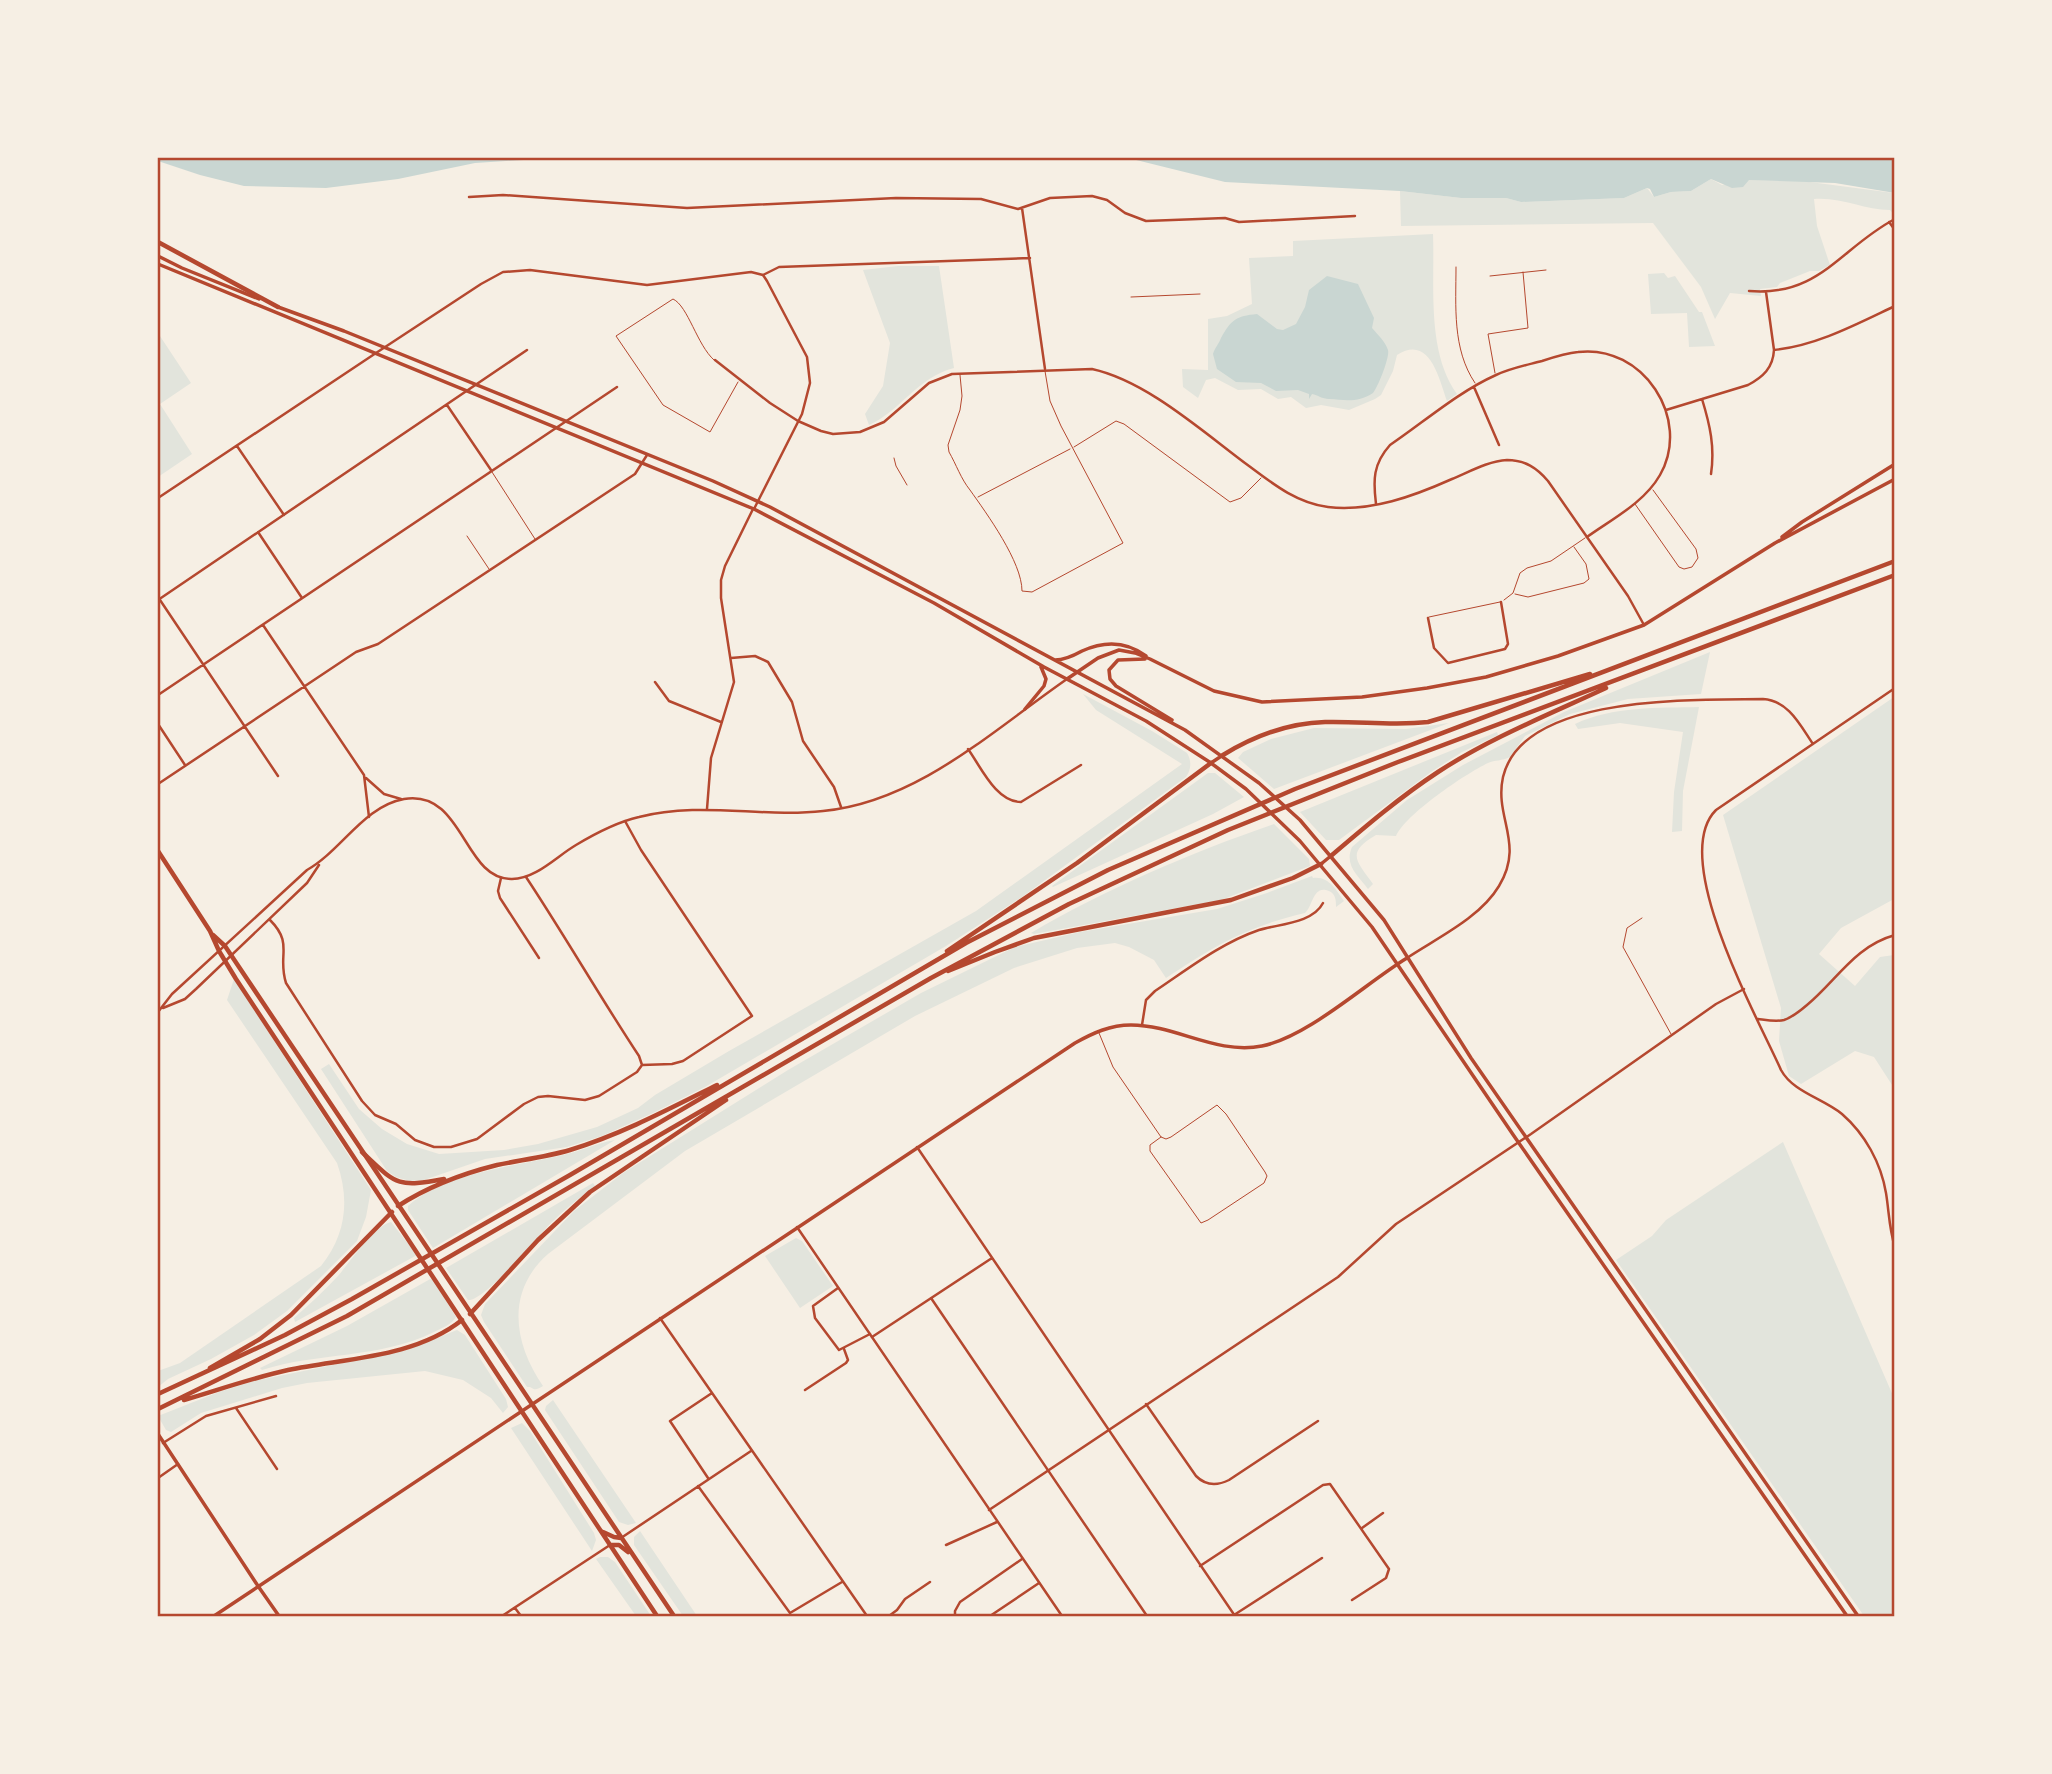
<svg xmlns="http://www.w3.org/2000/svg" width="2052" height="1774" viewBox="0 0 2052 1774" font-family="'Fira Sans',sans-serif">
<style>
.green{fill:#e2e4dc}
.water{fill:#c9d6d2}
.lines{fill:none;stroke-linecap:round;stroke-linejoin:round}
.service{stroke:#b5482f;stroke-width:1}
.minor{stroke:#b5482f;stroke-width:2.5}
.tertiary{stroke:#b5482f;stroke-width:2.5}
.secondary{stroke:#b5482f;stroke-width:3.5}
.primary{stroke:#b5482f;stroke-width:3.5}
.trunk{stroke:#b5482f;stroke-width:4.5}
.motorway{stroke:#b5482f;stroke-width:4.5}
.neatline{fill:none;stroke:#b5482f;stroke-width:2.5}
</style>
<rect width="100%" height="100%" fill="#f6efe4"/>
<path class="green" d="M1711,179L1722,185L1749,180L1802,181L1894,193V215L1890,210C1864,210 1842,197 1814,199L1817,226L1830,265L1819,271H1810L1780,283L1777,287L1760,289L1761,296L1730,293L1715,319L1701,287L1653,223L1401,226L1400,191L1461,198H1506L1521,202L1624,198L1647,188L1654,197L1671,192L1691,191Z
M1433,234C1435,284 1426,351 1457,394L1447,401C1439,379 1430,334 1397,355L1393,371L1381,395L1375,399L1349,410L1321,405L1306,408L1291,397L1278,399L1261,389L1238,390L1215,378L1206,380L1198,398L1183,387L1182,369L1208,370V319L1227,316L1252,304L1249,258L1293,256V241Z
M898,266H939L954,368C916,378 902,410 869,425L865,414L883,386L890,343L863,270Z
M1664,273L1668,278L1675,276L1699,312H1702L1715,346L1689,347L1687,313L1651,314L1648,274Z
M158,333L191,383L160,404L192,454L158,477Z
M1710,652L1701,694L1628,699L1570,714L1525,736L1510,757C1502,761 1495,760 1488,763C1465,774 1406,814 1396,836L1376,835C1345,853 1357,861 1373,884L1368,889C1358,876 1344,865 1352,847L1407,800L1463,765L1564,712Z
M1083,694L1152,731L1187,753C1192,761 1191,770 1186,777L1022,897L946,946L705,1087L653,1113L602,1136L567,1147L485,1159L424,1180L410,1181L396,1177L387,1171L321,1069L329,1064L359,1109L382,1129L407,1144L439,1154L504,1150L538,1144L597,1127L638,1108L655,1095L729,1051L976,911L1182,764L1096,710Z
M1894,697V899L1841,928L1819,954L1855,986L1880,957L1894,955V1088L1874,1057L1855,1051L1801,1084L1789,1076L1779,1041L1781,1008L1723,815Z
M1699,707L1683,791L1682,831L1672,832L1674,792L1683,732L1620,723L1578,729L1575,724C1613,706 1658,708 1699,707Z
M1449,723L1274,789L1238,758L1243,752L1271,739L1314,728L1406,729Z
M1497,732L1498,735L1462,752L1431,772L1339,840H1326L1300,812Z
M1208,773H1215L1244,797L1213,814L1053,887L1052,886Z
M1274,824L1309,859L1310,866L1221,900L1034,934L1031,933C1103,890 1195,851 1274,824Z
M1312,876L1313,878C1329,876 1336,890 1344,901L1336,907C1336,901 1336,894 1329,891C1313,884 1313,906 1305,913C1246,927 1216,945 1166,978L1154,960L1129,947L1115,943L1077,948L1014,968L915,1016L685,1151L548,1254C505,1292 514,1344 543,1386C532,1393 534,1386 527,1387L484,1322L481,1315L485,1304L574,1211L623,1173L788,1070L921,993L1015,947L1080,932L1217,909L1267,893Z
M234,979L371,1190L366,1217L357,1241L287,1311L254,1335L211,1359L168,1379L158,1387V1371L180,1363L321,1266C346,1235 350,1200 337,1163L227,1000Z
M615,1140L433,1248L408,1210V1206C444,1173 517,1166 563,1155C581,1151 597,1143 615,1140Z
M1783,1142L1894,1398V1616H1864L1616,1260L1652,1236L1666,1220Z
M593,1183L595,1186C579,1198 564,1210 550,1224C536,1238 484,1302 468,1300L446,1268Z
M391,1222L417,1255L295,1322L294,1318C309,1305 324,1291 338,1276C350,1262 374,1226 391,1222Z
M796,1238L802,1241L833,1286L800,1308L765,1256Z
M432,1278L456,1317C451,1325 442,1328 434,1332C379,1359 318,1352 262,1370L260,1368L347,1326Z
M457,1330L465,1335L506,1399L508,1407L503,1413L491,1398L463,1380L425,1371L307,1383L282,1388L201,1413L171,1432L166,1430L158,1416L219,1392L254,1381L407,1350Z
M553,1400L636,1523L628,1525L619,1522L545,1410L546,1406Z
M522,1423L530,1431L594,1533L596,1540L592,1551L511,1428Z
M640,1531L697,1616H683L634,1545V1537Z
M600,1557H608L615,1562L651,1616H636L596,1559Z"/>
<path class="water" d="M158,158H554L475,163L398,179L326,188L244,186L200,175L158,161Z
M1128,158H1894L1895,193L1835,183L1749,180L1743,187L1732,188L1711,179L1691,191L1671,192L1654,197L1650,189L1647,188L1624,198L1521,202L1506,198H1461L1400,191L1225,182Z
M1327,276L1358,284L1374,318L1372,328C1378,335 1385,341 1388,350C1390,357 1378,387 1373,393C1358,403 1345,400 1329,399C1322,399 1318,395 1312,394L1309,399V394L1298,390L1276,391L1261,383L1236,382L1217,369L1213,354C1215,347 1219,344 1221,338C1231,320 1236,316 1257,314L1277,329L1283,330L1296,324L1305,307L1309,290Z"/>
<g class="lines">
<path class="service" d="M1456,267C1456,306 1452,349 1475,383
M1490,276L1546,270
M1131,297L1200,294
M714,360C697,345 688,306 673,299L616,336L663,405L710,432L738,382
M1495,373L1488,334L1528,328L1523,272
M960,375L962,396L960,410L948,445L949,452C956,464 961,479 970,490C987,514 1022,562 1022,591L1032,592L1123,543L1061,426L1050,401L1045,371
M1074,447L1116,421L1124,424L1230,502L1241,498L1261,478
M894,458L896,466L907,485
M492,472L535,539
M978,497L1070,449
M1635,504L1679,567L1684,569L1692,567L1698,558L1696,549L1653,490
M467,536L489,569
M1515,594L1528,597L1584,583L1589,579L1586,564L1574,547
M1504,600L1513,593L1520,573L1527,568L1551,561L1585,538
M1429,617L1500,602
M1642,918L1627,928L1623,947L1671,1034
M1099,1033L1113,1067L1161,1137L1166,1139L1171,1137L1217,1105L1226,1114L1265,1172L1267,1176L1264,1183L1208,1220L1201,1223L1150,1151V1145L1161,1137"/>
<path class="minor" d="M469,197L503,195L687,208L896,198L981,199L1018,209L1050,198L1092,196L1107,200L1125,213L1146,221L1225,218L1239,222L1355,216
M1022,208L1045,369
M1889,222L1895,230
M763,275L779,267L1030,258
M1749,291C1820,297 1841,247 1895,219
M1774,350C1816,346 1857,324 1895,306
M715,360L770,403L798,421
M1474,387L1499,445
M1702,399C1710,425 1715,447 1711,474
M447,405L491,470
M1666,410L1748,385C1763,377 1773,368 1774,350L1766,292
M237,446L284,515
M158,498L376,353
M1376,504C1373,480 1373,464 1390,445C1424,422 1458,392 1496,375C1511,368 1527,365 1542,361C1554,357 1566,353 1578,352C1643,344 1692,419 1660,475C1644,503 1612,519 1587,537
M258,532L302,598
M158,597L278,776
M158,600L527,350
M1428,618L1434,648L1448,663L1505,649L1508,644L1501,602
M263,625L364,775L369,817
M731,658L755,656L768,662L792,702L803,741L834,787L841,807
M655,682L669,701L721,722
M1895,688L1716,810C1668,858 1758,1018 1781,1070C1793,1092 1822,1098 1842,1114C1865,1134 1881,1163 1886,1193C1889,1211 1889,1229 1895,1247
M158,695L617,387
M158,724L185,765
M968,749C981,767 996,802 1021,802L1081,765
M366,778L384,794L401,799
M158,784L356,652L378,644L635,474L647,455
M707,809L711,758L734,682L721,598V580L725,566L753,509
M625,821L641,850L752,1016L683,1061L672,1064L642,1065
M501,878L498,891L500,898L539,958
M270,920C294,944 277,955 286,983L362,1101L375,1115L396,1124L415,1140L434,1147H451L477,1139L524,1104L538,1097L548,1096L585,1100L599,1096L637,1072L642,1065L639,1056C600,997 565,936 526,877
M1407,958C1437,938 1480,918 1499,886C1525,843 1494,818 1503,777C1523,693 1697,700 1763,699C1789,701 1800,725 1813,744
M1758,1019C1766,1020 1776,1022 1784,1020C1793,1017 1800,1011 1807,1005C1837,980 1855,946 1895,935
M1142,1025L1146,1000L1155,991C1188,969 1221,943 1259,930C1279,924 1313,923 1323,903
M917,1147L1235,1616
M838,1288L813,1306L815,1318L839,1350L870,1334
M931,1298L1147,1616
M660,1318L867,1616
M872,1337L992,1258
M805,1390L846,1363L848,1360L844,1349
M1146,1404L1196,1476C1206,1486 1217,1486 1229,1480L1318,1421
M236,1408L277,1469
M163,1443L206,1416L276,1396
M158,1478L178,1464
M708,1478L670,1421L712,1393
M698,1486L790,1613L842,1582
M1362,1528L1383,1513
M621,1538L751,1451
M946,1545L997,1522
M1200,1566L1323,1485L1330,1484L1389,1569L1386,1578L1352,1600
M515,1608L521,1616
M1234,1615L1322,1558
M502,1616L610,1545
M889,1616L897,1610L905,1599L930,1582
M955,1616V1611L960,1602L1022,1559
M990,1616L1039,1583"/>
<path class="tertiary" d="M376,353L481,284L503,272L530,270L647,285L751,272L763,275L767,281L807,357L810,383L802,414L754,509
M798,421L821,431L833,434L860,432L884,422L929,383L952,374L1092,369C1147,381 1203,432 1249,466C1273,484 1297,503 1328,507C1371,512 1414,496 1452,479C1469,472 1488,461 1507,460C1525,460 1537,468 1548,481L1628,596L1644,625
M163,1008L185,999L196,989L307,883L319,865
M158,1012L172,994L307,870C341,851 364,806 404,799C464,789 463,880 512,879C536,879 557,856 576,845C596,833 617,822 639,817C700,801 762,818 823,811C917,802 992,731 1067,679
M797,1227L1062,1616
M989,1510L1338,1277L1396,1224L1531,1134L1716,1004L1744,989"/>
<path class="secondary" d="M158,1434L258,1586"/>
<path class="primary" d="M158,256L182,268L259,299
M158,264L754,509L934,603L1044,667L1146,721L1211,763L1246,789L1300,841L1372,927L1514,1136L1847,1616
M278,307L344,331L713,481L770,507L1185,730L1259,783L1300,820L1384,920L1471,1058L1858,1616
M1782,537L1802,522L1895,464
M1145,659L1118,660L1109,670L1110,679L1116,686L1172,720
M1055,660C1065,660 1073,656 1082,651C1104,641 1126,641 1146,656
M1067,679L1098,658L1119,650L1135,653L1150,659L1214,691L1262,702L1362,697L1427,688L1486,677L1558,656L1644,625L1775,543L1895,479
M1025,709L1044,686L1046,679L1041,667
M1211,763L1223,755
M1321,864L1332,855
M258,1586L279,1616
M214,1616L1075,1043C1093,1033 1110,1025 1131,1025C1176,1025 1216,1055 1262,1046C1308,1037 1366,983 1407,958"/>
<path class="trunk" d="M158,242L278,307
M158,851L210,931L219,951L236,979L657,1616
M213,935L225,946L237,964L674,1616
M603,1532L614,1537L621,1538
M610,1545H619L628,1552"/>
<path class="motorway" d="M1223,755C1254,736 1290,723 1325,722C1360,721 1394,726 1428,722L1590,674
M1332,855C1366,826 1400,797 1438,772C1490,738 1550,714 1606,688
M947,951L1077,863L1211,763
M948,971L995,952L1034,938L1231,900L1293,878L1321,864
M362,1152C396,1184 396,1188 444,1179
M398,1206C429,1186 461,1174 497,1165C521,1160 546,1157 570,1150C622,1134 669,1109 717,1085
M470,1314L538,1240L590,1192L726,1100
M210,1368L260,1339L291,1315L392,1212
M158,1394L285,1335L352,1299L570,1175L966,943L1108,870L1295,789L1895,561
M184,1400C218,1390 252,1378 288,1370C345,1358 414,1358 462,1320
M158,1409L347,1316L931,978L1069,904L1228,830L1398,762L1895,575"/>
</g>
<rect width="2052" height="1774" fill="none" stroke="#f6efe4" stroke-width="318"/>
<rect x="159" y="159" width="1734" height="1456" class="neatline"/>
</svg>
